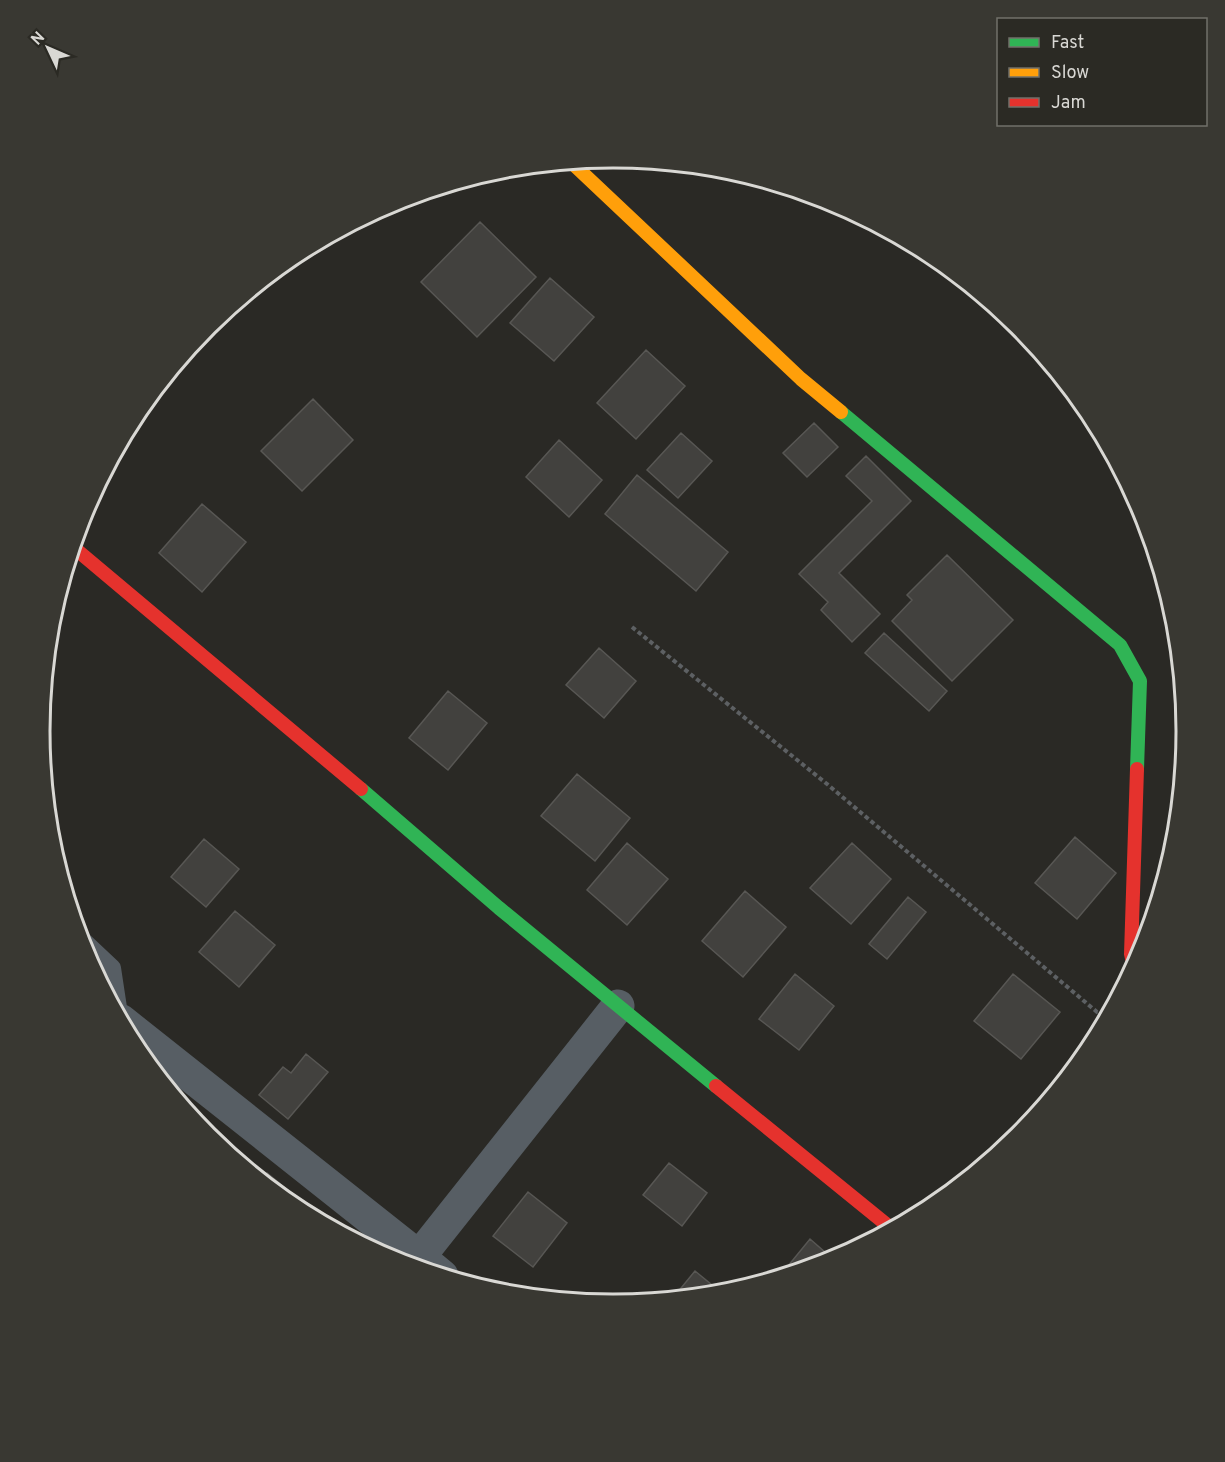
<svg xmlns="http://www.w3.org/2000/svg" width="1225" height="1462" viewBox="0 0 1225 1462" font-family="Overpass,sans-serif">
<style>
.building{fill:#42413e;stroke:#585754;stroke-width:1.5}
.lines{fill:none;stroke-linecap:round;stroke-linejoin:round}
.path{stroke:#5d6063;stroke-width:4;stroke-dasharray:4.5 3;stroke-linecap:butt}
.lane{stroke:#575e64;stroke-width:18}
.street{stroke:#575e64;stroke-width:33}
.fast{stroke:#30b455;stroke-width:14}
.slow{stroke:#ff9f0a;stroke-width:14}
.jam{stroke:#e5322d;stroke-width:14}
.rim{fill:none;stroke:#d9d8d4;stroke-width:3}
</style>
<rect width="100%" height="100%" fill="#2a2925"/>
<path class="building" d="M480,222L536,277L477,337L421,282Z
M550,278L594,317L554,361L510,323Z
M646,350L685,386L636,439L597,403Z
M313,399L353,440L302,491L261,451Z
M814,423L838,447L807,477L783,453Z
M681,433L712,461L678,498L647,470Z
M559,440L602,480L569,517L526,477Z
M866,456L911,501L839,573L880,614L852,642L821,610L828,602L799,574L872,501L846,476Z
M637,475L728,552L696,591L605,514Z
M202,504L246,542L202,592L159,553Z
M947,555L1013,620L952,681L892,621L912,600L907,595Z
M884,633L947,691L929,711L865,653Z
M599,648L636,681L604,718L566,685Z
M448,691L487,723L448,770L409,738Z
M577,774L630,818L595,861L541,816Z
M1075,837L1116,873L1077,919L1035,883Z
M204,839L239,869L206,907L171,877Z
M627,843L668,879L627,925L587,890Z
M852,843L891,879L851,924L810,888Z
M745,891L786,927L743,977L702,941Z
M908,897L926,912L887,959L869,944Z
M235,911L275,945L239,987L199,952Z
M795,974L834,1006L799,1050L759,1019Z
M1013,974L1060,1012L1021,1059L974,1021Z
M306,1054L328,1072L288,1119L259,1095L283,1067L291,1073Z
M669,1163L707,1193L682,1226L643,1195Z
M243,1166L261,1180L267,1173L295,1196L289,1203Z
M528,1192L567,1223L533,1267L493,1236Z
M810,1239L834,1260L779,1277Z
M695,1271L723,1294L672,1299Z"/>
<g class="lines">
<path class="path" d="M632,627L827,784L1097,1012L1108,1014"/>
<path class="lane" d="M78,936L112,968L120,1021"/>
<path class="street" d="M120,1020L419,1257L412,1267
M442,1276L419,1257L618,1006"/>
<path class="fast" d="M841,412L1120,645L1140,681L1137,769
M361,789L499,908L716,1086"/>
<path class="slow" d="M571,162L801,379L841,412"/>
<path class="jam" d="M72,546L361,789
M1134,967L1131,954L1137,769
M716,1086L892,1229"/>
</g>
<path d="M0 0H1225V1462H0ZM50 731a563 563 0 1 1 1126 0a563 563 0 1 1-1126 0Z" fill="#393832" fill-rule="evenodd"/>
<path class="rim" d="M50 731a563 563 0 1 1 1126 0a563 563 0 1 1-1126 0Z"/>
<rect x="997" y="18" width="210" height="108" fill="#2b2a24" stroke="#71706a" stroke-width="1.5"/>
<rect x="1009" y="38" width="30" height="9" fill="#30b455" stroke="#71706a" stroke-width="1.5"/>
<text x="1051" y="48" font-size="18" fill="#d9d8d4">Fast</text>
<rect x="1009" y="68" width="30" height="9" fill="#ff9f0a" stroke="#71706a" stroke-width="1.5"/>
<text x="1051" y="78" font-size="18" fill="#d9d8d4">Slow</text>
<rect x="1009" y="98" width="30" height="9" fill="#e5322d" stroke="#71706a" stroke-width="1.5"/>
<text x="1051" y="108" font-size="18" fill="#d9d8d4">Jam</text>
<g transform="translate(48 48) rotate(314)" stroke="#2b2a24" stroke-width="4.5" paint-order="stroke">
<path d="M0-4.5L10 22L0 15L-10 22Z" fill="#d9d8d4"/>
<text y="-9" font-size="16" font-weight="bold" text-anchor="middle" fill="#d9d8d4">N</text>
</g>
</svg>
